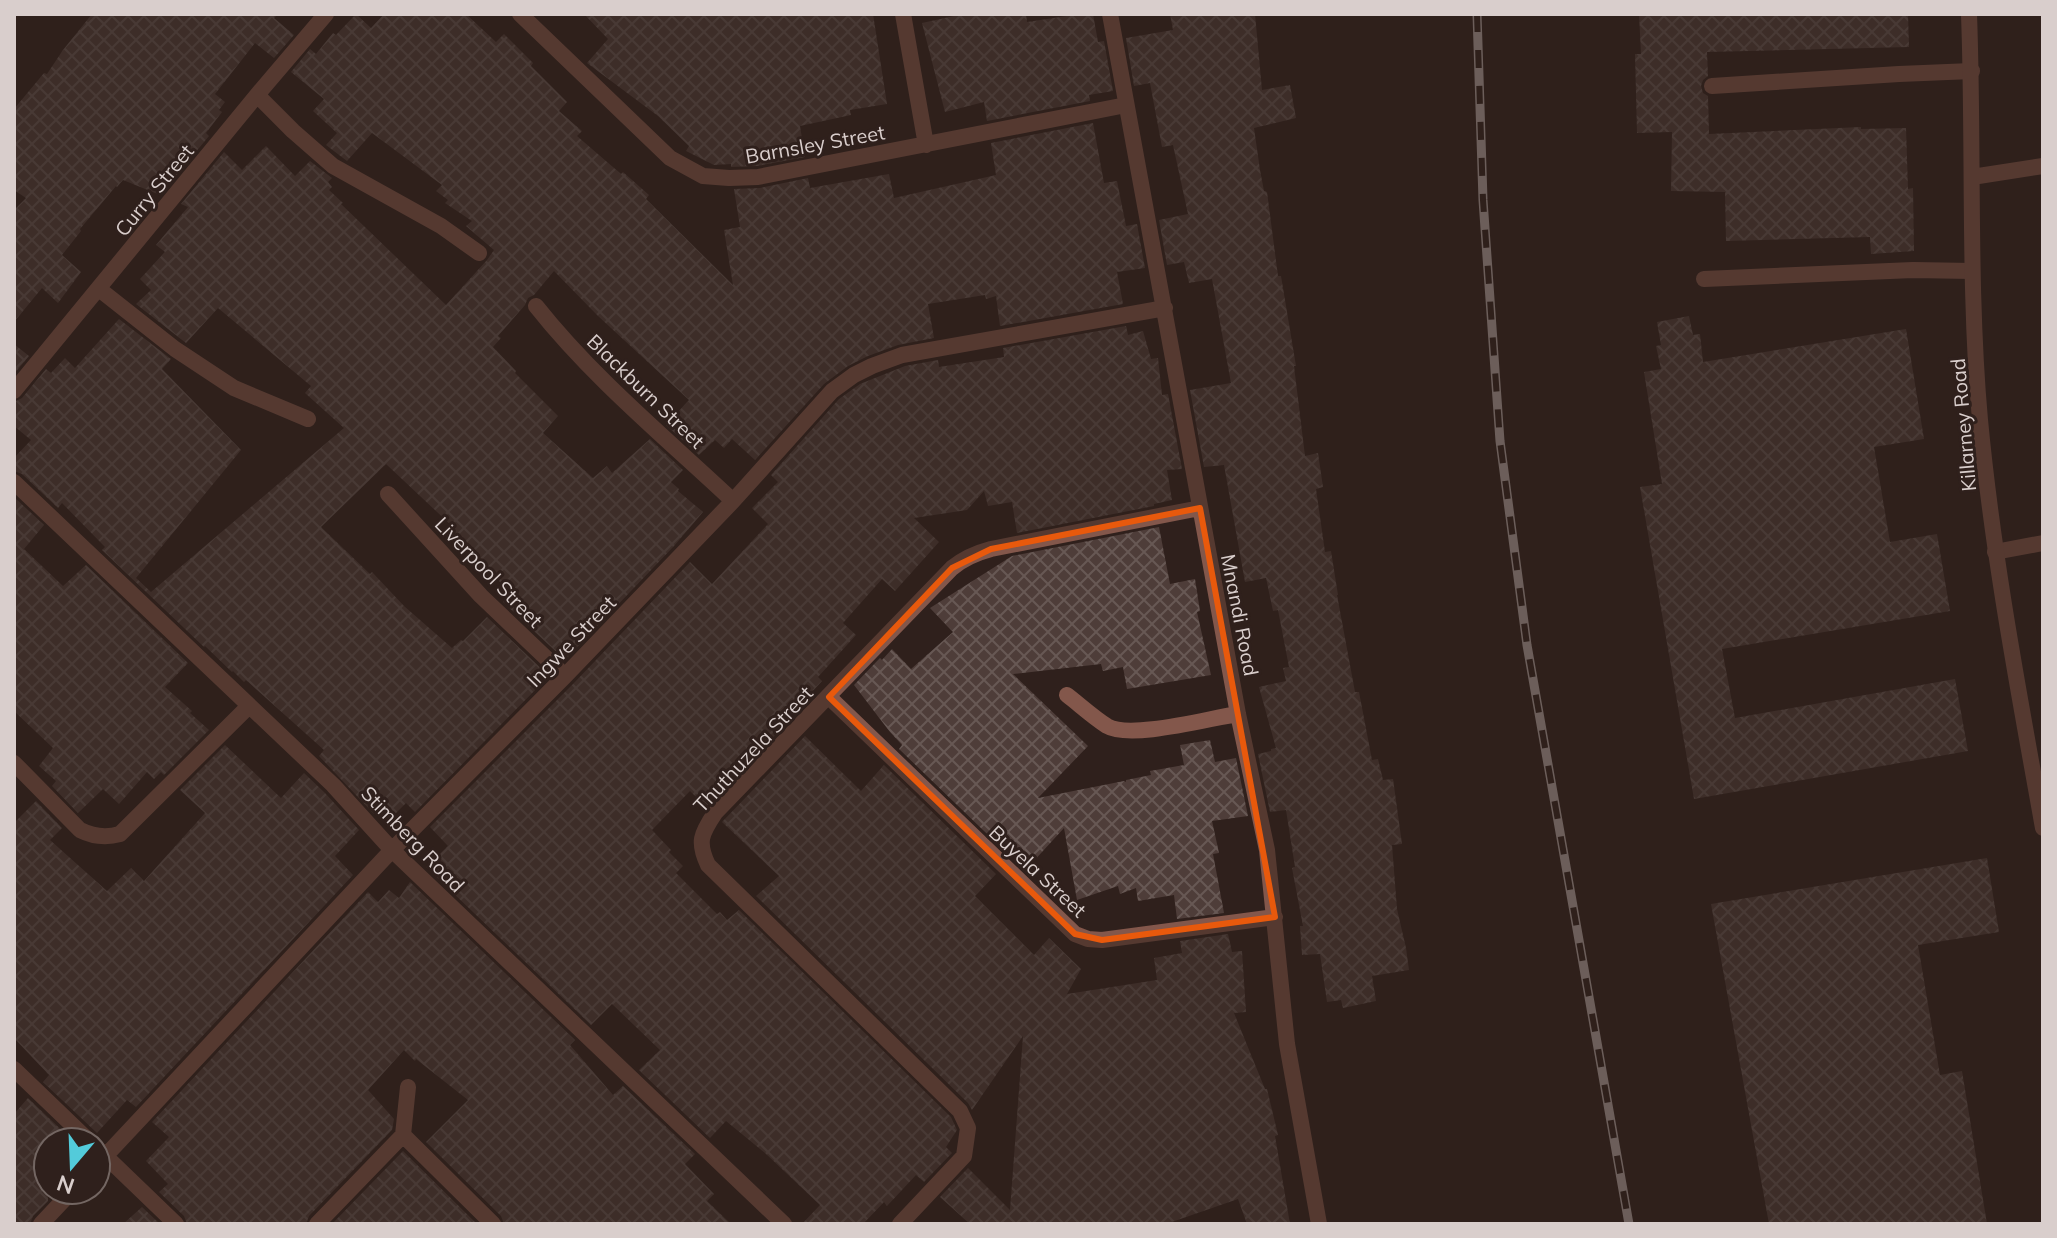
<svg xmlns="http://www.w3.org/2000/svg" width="2057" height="1238" viewBox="0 0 2057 1238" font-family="Mulish,sans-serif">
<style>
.building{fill:url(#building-cross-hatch)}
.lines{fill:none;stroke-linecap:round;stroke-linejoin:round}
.lane{stroke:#83574b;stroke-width:16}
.street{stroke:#83574b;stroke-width:16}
.rail-casing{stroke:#b5a9a7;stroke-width:9}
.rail{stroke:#2f201c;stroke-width:6;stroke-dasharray:18;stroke-linecap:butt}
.marked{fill:none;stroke:#e8590c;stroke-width:6;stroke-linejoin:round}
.labels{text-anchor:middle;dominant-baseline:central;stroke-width:6;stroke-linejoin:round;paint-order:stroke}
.street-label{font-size:20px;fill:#d9cecc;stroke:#2f201c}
</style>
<defs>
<pattern id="building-cross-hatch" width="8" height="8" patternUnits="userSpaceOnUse" patternTransform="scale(2)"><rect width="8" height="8" fill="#4e3d39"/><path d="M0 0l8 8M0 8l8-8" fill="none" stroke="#675854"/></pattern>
</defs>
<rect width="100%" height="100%" fill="#2f201c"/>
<path class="building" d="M92,14H278L274,18L294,35L274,58L255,43L215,94L225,102L219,110L222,112L206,133L209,136L160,195L123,180L117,187L116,186L80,229L81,231L62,255L81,272L58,303L42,288L14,322V210L26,198L14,190V109L44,73L47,74L63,50Z
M356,14L371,28L384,14H466L496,42L504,34L533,63L531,66L567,102L559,111L582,131L577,136L621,174L623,172L649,195L646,199L733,285L724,230L740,227L734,189L760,188L808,178L810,188L889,174L894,198L996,175L991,143L1093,123L1104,183L1117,181L1126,226L1137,224L1145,268L1117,272L1123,304L1000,326L996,296L986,299L985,295L928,304L934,338L898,345L868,356L848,366L824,384L755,460L732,439L724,448L715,440L699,455L666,425L689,400L598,316L554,271L534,295L528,298L525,305L498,336L501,338L493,347L516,371L515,373L558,416L543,433L593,478L607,466L612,473L650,439L683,470L671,482L679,489L678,491L703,512L674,546L565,660L503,602L512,593L446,534L453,527L386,464L321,527L370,574L372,572L404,606L452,648L461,640L463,641L487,617L549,676L415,812L406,803L395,814L385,803L374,814L319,756L324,750L246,680L244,682L233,671L232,672L205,646L204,647L102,550L105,547L62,503L58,508L22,474L14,471V458L31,440L14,426V402L22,398L46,369L51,373L65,358L75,368L119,319L171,359L162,369L241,450L136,578L151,592L344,428L305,393L311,386L218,308L186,343L136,304L151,290L140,279L165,252L156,245L188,207L181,204L224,152L242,170L266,146L295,176L310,161L332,178L328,182L332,187L329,190L343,203L341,204L446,305L487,260L494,250L466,226L472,221L445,203L448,200L436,191L442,185L372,133L347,161L326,145L337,133L313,111L324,99L291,72L310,49L316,54L333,33L336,35Z
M584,14H873L887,104L850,110L851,115L800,126L805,157L757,166L731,167V164L714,165L686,151L689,146L658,116L587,63L608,39Z
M963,14H1026L1027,22L1080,14H1093L1098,42L1104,41L1113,91L1089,95L1090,101L987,121L984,102L945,112L922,23Z
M1170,14H1255L1262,90L1290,85L1296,118L1254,128L1260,170L1264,191L1267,192L1278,276H1281L1296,366H1294L1305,456L1318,453L1323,487L1316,489L1325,552L1331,551L1338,595H1337L1355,692H1359L1372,760L1378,759L1383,780L1393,779L1402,844L1392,845L1397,909L1406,948L1409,970L1372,976L1376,1001L1343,1008L1341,1000L1327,1002L1320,954L1302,955L1300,926H1303L1292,868L1295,867L1286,810L1270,812L1258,754L1271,751V749L1276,748L1259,687L1286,681L1283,668L1289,667L1278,610L1273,611L1266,578L1245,582L1224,465L1204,467L1190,390L1231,383L1212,279L1189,283L1184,262L1167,265L1159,220L1188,214L1173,145L1162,147L1150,83L1134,86L1126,38L1173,30Z
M1639,14H1908L1909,47L1707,52L1708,76L1703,80L1701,86L1703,93L1708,96L1709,134L1861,127V129L1906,128L1908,189L1913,188L1914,251L1871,254L1870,237L1726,241L1725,192L1671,191L1672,132L1637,133L1635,54H1641Z
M1689,316L1693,335L1700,334L1703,362L1906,329L1924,439L1874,447L1890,542L1937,534L1950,611L1722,649L1735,718L1955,679L1968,751L1694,799L1640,487L1662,484L1644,372L1661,369L1656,346L1661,345L1657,322Z
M1126,326L1128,335L1143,331L1151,359L1158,358L1162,395L1168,394L1182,469L1167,470L1172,500L1154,504V506L1017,533L1012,502L988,506L984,491L967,510L914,518L939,542L895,591L882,579L843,623L856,635L818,677L822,681L788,718L790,720L706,807L690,791L652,830L671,850L669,852L683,866L676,873L717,914L720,912L727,920L739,910L951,1117L957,1130L946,1147L952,1153L924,1182L916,1175L887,1206L884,1202L863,1224H802L820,1205L765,1153L726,1121L710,1138L639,1070L660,1050L612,1004L591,1025L426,867L448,846L430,827L573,684L690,562L712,584L768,524L752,508L778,482L771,475L839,399L860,384L905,366L938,360L939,367L1004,357L1003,348Z
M14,344L29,356L14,374Z
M14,497L44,525L24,549L63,586L86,565L188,663L165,687L192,711L190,713L209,730L164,775L161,772L154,779L147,772L119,804L103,789L78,813L52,786L56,781L39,766L53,748L14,711Z
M1159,527L1170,584L1195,579L1200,611L1197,612L1211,675L1127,689L1123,667L1103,671L1101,664L1013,674L1088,746L1038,798L1124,781L1126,782V780L1151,775L1150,771L1184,765L1180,745L1210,740L1215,762L1236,758L1248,816L1212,821L1219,853L1213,854L1224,913L1177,919L1174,895L1138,901L1136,888L1120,894L1118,886L1077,900L1064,828L1031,864L1018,851L1012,858L899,749L902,745L890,732L854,685L880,658L882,660L892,649L911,669L953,632L930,608L1012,556Z
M805,736L861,791L884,765L996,874L975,896L1034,955L1049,938L1081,969L1067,994L1157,980L1154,958L1182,953L1180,941L1228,934L1232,952L1242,951L1246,1012L1234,1013L1265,1089H1267L1278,1135L1275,1136L1290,1224H1247L1238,1199L1166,1224H970L940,1197L968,1168L1010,1210L1023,1036L972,1110L968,1103L756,896L779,876L722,822Z
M225,745L281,798L304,773L325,793L359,830L335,856L353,875L136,1107L127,1100L97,1133L43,1082L49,1075L14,1038V823L36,801L62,828L50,840L107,891L131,868L144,881L205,813L180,790Z
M1987,858L1999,932L1918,945L1940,1075L1962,1071L1987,1224H1769L1711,904Z
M410,882L575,1040L570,1045L613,1095L623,1086L695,1154L685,1164L714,1194L707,1201L731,1224H504L501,1216L426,1142L468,1100L416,1059L415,1061L404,1050L368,1090L394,1119L392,1130L309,1216L306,1224H187L184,1216L159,1192L168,1184L146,1161L169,1137L152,1122L368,892L378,902L389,890L399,898Z
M28,1098L74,1142H48V1201L33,1216L30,1224H14V1114Z
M403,1151L477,1224H332Z
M142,1207L160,1224H123Z"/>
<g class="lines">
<path class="lane" d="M1712,86L1899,74L1972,71
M1704,279L1913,270L1972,271
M1995,552L2043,543"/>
<path class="street" d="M520,14L670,158L703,176L729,178L758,177L1126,105
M903,14L926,145
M1110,14L1238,714L1267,850L1287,1044L1319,1224
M1969,14C1974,149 1968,285 1980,420C1993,558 2019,693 2043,828
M257,95L293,131L333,166L441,226L479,253
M1972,177L2043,166
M99,289L175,349L234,388L308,419
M536,306C593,378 666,438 733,501
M14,391L257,95L326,14
M14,482L333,785L392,850L784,1224
M388,494L481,596L565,676
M1067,695C1080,705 1093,717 1107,726C1130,740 1210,718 1238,714
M829,697L1075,934L1088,939L1102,940L1275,917
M14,763L80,830C94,837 106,838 120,834L249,706
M14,1069L90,1142
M403,1135L408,1087
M96,1147L176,1224
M96,1166L392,850L565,676L733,501L832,391L854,375L872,366L902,355L1165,308
M41,1224L73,1190
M317,1224L403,1135L493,1224
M900,1224L964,1156L968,1128L960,1111L708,865C697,842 701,834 715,813L952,568C964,558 976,553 991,549L1200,508"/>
<g class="rail-casing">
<path id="rail" d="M1477,14L1483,200L1500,441L1527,645L1629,1224"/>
</g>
<use href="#rail" class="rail"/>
</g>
<path d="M0 0H2057V1238H0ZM1200,508L1275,917L1102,940L1075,934L829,697L952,568L991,549Z" fill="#2f201c" fill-opacity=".55" fill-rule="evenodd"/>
<path class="marked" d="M1200,508L1275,917L1102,940L1075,934L829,697L952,568L991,549Z"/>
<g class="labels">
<g class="street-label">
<text transform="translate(815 144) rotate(-10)">Barnsley Street</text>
<text transform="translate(154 190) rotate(-51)">Curry Street</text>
<text transform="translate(646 391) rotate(44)">Blackburn Street</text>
<text transform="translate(1963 425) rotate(-95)">Killarney Road</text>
<text transform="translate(489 572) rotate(46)">Liverpool Street</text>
<text transform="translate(1240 615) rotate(79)">Mnandi Road</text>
<text transform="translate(571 641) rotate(-46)">Ingwe Street</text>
<text transform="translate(753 749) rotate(-47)">Thuthuzela Street</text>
<text transform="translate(413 839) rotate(46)">Stimberg Road</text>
<text transform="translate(1038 871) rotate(43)">Buyela Street</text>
</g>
</g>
<rect width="2057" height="1238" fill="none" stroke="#d9cecc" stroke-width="32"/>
<g transform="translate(72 1166) rotate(199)"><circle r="38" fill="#2f201c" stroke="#736662" stroke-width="2"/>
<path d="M0-6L14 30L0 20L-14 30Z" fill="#53cbda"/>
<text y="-12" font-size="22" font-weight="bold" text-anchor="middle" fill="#d9cecc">N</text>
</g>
</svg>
